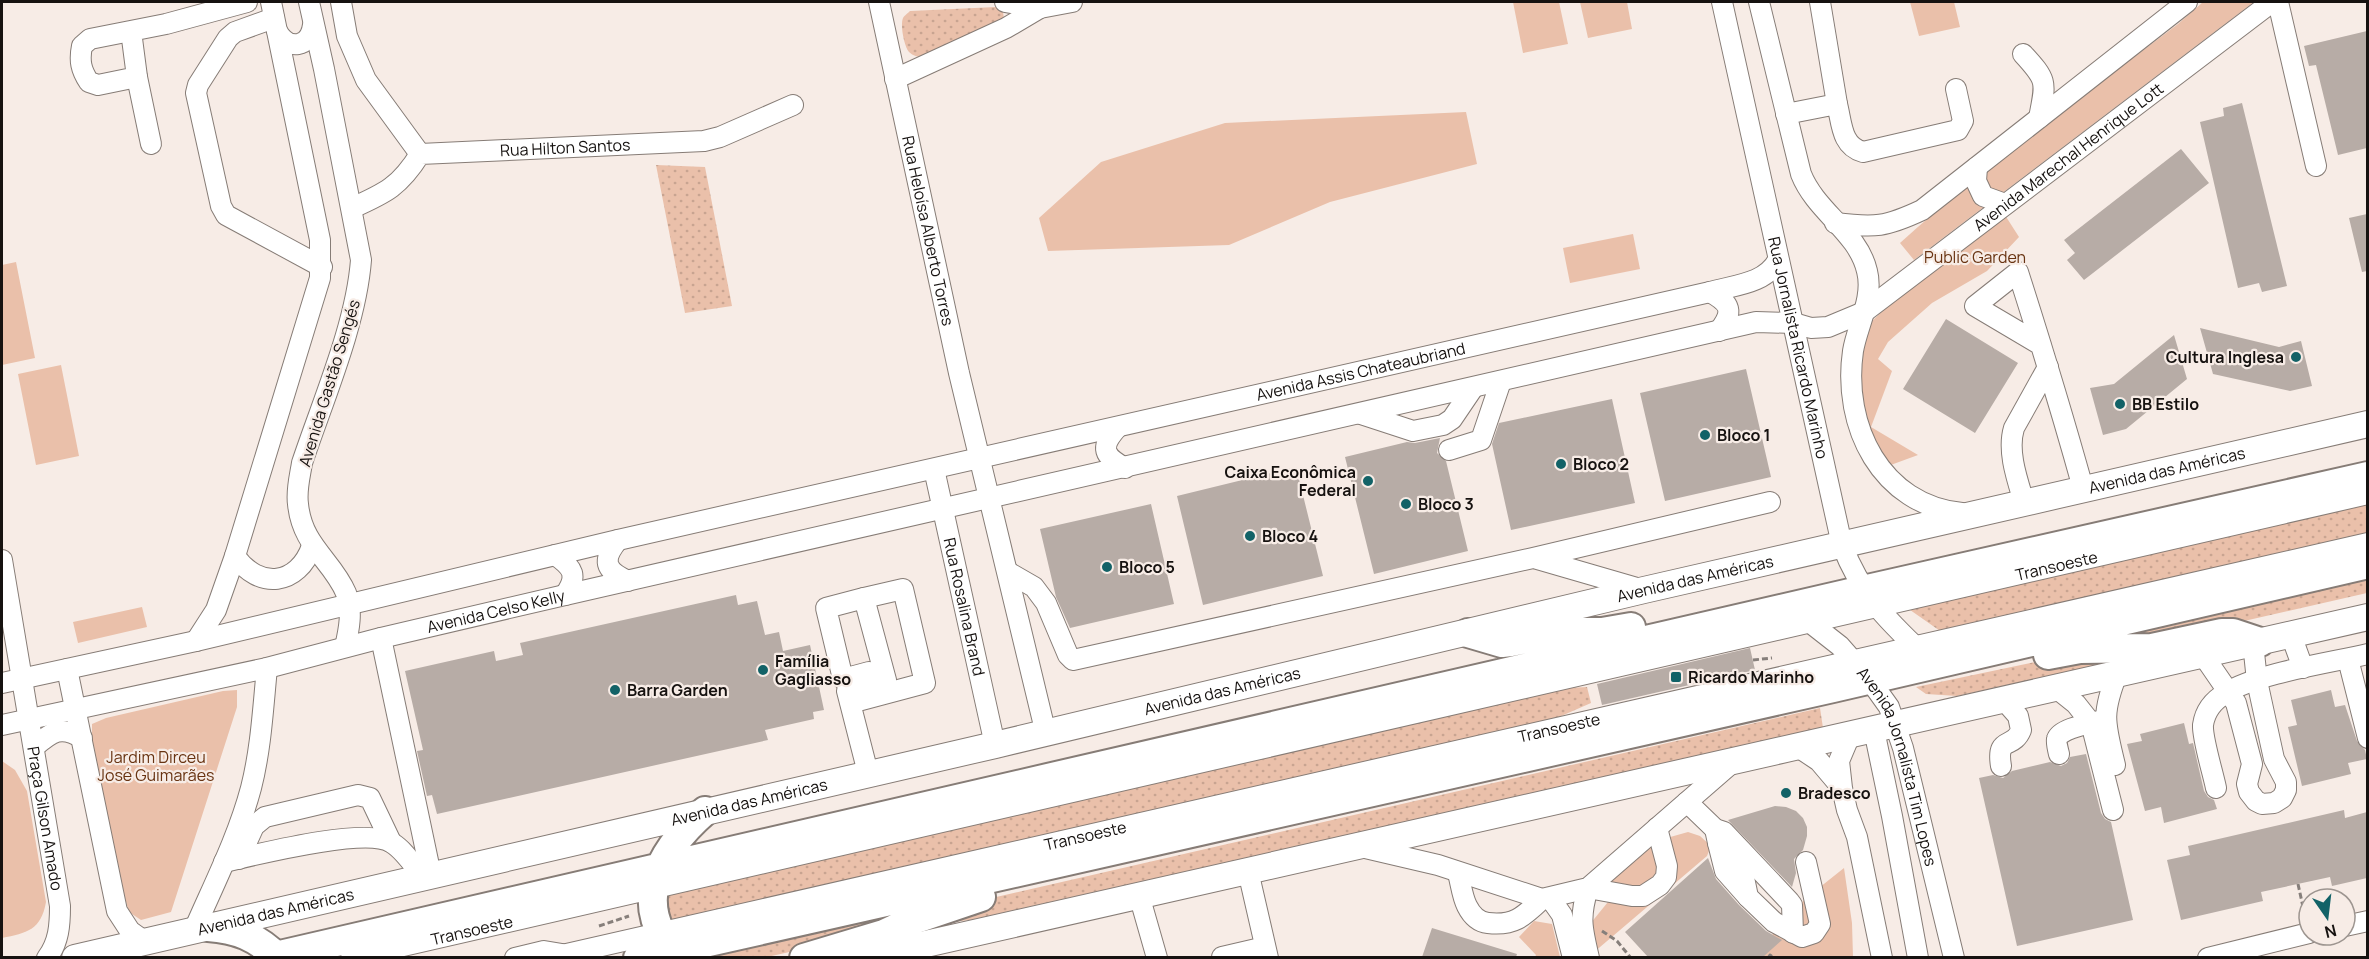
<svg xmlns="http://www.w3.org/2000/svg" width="2369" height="959" viewBox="0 0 2369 959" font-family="Manrope,sans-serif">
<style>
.grass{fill:url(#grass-dots)}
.green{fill:#eac0aa}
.building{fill:#b7aca6}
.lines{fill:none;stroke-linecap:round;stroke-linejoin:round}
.minor-casing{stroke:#867c76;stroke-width:22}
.major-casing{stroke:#867c76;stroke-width:28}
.highway-casing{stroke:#867c76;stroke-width:32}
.path{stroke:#867f7b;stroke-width:3;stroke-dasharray:6 3;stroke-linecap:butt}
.minor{stroke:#fff;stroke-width:20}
.major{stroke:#fff;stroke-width:26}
.highway{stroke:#fff;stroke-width:28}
.poi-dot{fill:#126267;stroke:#f7ece6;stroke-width:2}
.labels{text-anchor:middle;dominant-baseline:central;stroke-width:4.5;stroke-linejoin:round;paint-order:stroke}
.street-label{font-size:16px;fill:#161210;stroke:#f7ece6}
.park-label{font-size:16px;fill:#683311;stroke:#f7ece6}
.poi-label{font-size:16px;font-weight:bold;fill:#161210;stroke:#f7ece6;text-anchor:start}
</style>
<defs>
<pattern id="grass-dots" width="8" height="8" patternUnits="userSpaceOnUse" patternTransform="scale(1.5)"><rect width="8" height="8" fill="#eac0aa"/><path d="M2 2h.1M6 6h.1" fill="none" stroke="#c8a491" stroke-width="1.8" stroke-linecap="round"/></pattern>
</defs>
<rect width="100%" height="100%" fill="#f7ece6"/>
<path class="grass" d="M996,7L1003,11L1004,20L923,57C918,57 913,56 909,52C904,46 900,25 903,18C904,16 908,13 910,11Z
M656,165L705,167L732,306L685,313Z
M2367,499V537L1943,633L1903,605Z
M2367,575V593L2165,639H2115L2120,631Z
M2074,654L2110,662L1957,696L1926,694L1916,687Z
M1587,687L1591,703L1543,724L670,923L664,889L1528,690Z
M1820,708L1823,728L970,920L915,926L970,903Z
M947,899L803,949L767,957L704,958Z"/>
<path class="green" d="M1513,2H1559L1568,44L1523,53Z
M1580,2H1627L1632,29L1588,38Z
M1910,2H1954L1960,27L1919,36Z
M2203,2H2254L1914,260L1900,243C1988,164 2084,95 2178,24Z
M1466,112L1477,164L1330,202L1229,245L1048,251L1039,218L1101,162L1225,123Z
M2003,212L2019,237L1987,271L1932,303L1888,342L1878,359L1892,371L1871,427L1918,455L1888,466L1869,440L1858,387L1859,353L1872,321L1897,297Z
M1633,234L1640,269L1570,283L1563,248Z
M16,262L35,358L2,365V265Z
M61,365L79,456L36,465L18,374Z
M142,607L147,627L78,643L73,622Z
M237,690V707L171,912L141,920L129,912L117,871L92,747V724L106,718L223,691Z
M2,761L15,770L27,791L46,902C41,930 27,933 2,938Z
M1688,832L1700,836L1711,846L1707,856L1593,953L1586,929L1612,897L1609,880L1649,843Z
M1844,868L1852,923L1853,957L1751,958L1805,899Z
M1534,921L1552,924L1560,957H1535L1536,955L1519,937Z"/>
<path class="building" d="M2367,31V148L2338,155L2316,65L2309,66L2304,46Z
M2242,103L2287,286L2262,292L2259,283L2238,288L2200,122L2224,116L2223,108Z
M2181,149L2209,183L2084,280L2067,260L2075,253L2064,240Z
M2367,214V271L2362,272L2349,218Z
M1946,319L2018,363L1975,433L1903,389Z
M2200,328L2279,347L2301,341L2312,386L2290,391L2213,374Z
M2174,335L2187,379L2126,429L2103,435L2090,388L2114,384Z
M1746,369L1771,477L1665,501L1640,393Z
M1612,399L1635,503L1511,530L1492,444L1499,423Z
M1440,438L1437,453L1446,461L1468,551L1374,574L1345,457L1407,442L1415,443Z
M1296,467L1323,576L1203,605L1177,496Z
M1151,504L1174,604L1070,628L1056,597L1040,529Z
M736,595L738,605L757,601L765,635L779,632L783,651L810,645L824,710L813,712L814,719L765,730L768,740L437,814L432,795L427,796L417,751L423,750L405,671L494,651L496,661L523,655L520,643Z
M1750,648L1755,670L1602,705L1597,684Z
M2331,690L2335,707L2345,705L2357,741L2365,750L2367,759L2348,763L2351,774L2302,786L2288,727L2297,725L2291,700Z
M2184,723L2189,744L2193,743L2204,791L2208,797L2214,800L2217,809L2164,823L2161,807L2145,811L2127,744L2142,741L2140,734Z
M2086,754L2101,813L2105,819L2111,822L2133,920L2017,946L1979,778L1993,775L2003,778L2012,771L2050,762L2061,766L2067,763L2070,757Z
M1775,806L1786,807L1796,811L1803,818L1807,827V836L1803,850L1794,859L1796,873L1792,887L1728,820Z
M2344,810L2345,818L2367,812V878L2332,886L2330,877L2261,892L2263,901L2181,920L2167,860L2190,855L2188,846Z
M1708,858L1716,879L1739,905L1766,931L1782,940L1763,957H1648L1625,932Z
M1432,928L1517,954L1516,957H1422Z"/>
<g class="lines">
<g class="minor-casing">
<g id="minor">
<path d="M309,2L324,69L361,260C356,325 323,400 302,463C300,476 296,490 298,504C302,546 332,560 346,593C353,610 349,630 345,647"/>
<path d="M341,2L347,36L366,80L420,154"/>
<path id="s1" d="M879,2L959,373L1046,734"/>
<path d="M1005,2L1040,8"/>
<path id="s2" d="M1722,2L1842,545C1861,594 1885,618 1922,653"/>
<path d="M1759,2L1801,174C1816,212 1858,232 1867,271C1874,298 1857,326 1853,351C1842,426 1881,505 1962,513"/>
<path d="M1820,2L1837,104"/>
<path d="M2278,2L2316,166"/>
<path d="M274,18L235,32L228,38L198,85L196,93L221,206L226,215L322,267"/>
<path d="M131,31L137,77L98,85L89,82C81,70 79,61 82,46L90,39L166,24L247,2"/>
<path d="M277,31C288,51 310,48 313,25"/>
<path d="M2023,54C2048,81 2046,82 2039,118"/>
<path d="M137,77L151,144"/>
<path d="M895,79L1006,28L1040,8L1072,2"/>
<path d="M1786,114L1837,104C1842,123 1841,146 1863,152L1958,130L1963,121L1956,89"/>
<path d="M1977,167L1976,181L1983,196L2005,204"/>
<path id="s3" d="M352,208C386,193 400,186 420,154L704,141L720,137L793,105"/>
<path d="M1835,223C1875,228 1886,227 1922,210L2187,2"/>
<path d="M1710,292C1731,304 1734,311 1719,331"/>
<path d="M2041,345L1975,306L2018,272C2041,344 2063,416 2083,488"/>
<path d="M1361,414L1413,431L1443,425L1452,419L1473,388"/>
<path d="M1117,428C1099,448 1104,456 1125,468"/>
<path d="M1449,450L1481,440L1501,381"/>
<path id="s4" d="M934,469L995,745"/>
<path d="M2024,502C2017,479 2007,451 2014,428L2048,367"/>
<path d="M618,540C602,560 604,570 628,581"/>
<path d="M555,555C574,568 578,576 565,595"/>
<path d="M235,556C259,590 298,586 312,546"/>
<path d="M1537,559L1644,590"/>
<path id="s5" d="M2,560L60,906C60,925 59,942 47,958"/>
<path d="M1008,572L1034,587L1046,603L1068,655L1073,660L1533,558L1770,502"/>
<path d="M864,598L826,608L843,679L869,672"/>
<path id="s6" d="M1803,617L1840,646L1869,679L1889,707L1903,748L1954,958"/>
<path d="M2291,635L2303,668"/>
<path d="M381,638L431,875"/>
<path d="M196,641L216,610L235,556L320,278V240L271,2"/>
<path d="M2203,655L2236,703L2252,764L2247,784L2249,792L2256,801L2262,804L2274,803L2282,798L2286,790V782L2274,759L2257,681L2253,643"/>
<path d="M2348,659L2368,738"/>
<path d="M67,669L117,911L130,931L144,941"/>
<path id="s7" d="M2,683L196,641L618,540L1710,292C1735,285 1765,284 1778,260"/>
<path d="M2056,688L2076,704L2091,723L2113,810"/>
<path d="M850,703L925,683L903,589L864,598L886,680L847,691L868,773"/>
<path id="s8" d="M2,725L267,668L381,638L565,595L1756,322L1794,323L1811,328L1828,327L1864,312L2272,2"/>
<path d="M1874,730L1892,816L1918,958"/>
<path d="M1850,735L1839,761L1842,788L1847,810L1857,837L1882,958"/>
<path d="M34,747C52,732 60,725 82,738"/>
<path d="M1798,747L1819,761L1841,787"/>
<path d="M2059,754C2058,750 2056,742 2057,739C2060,728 2093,723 2103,720"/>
<path d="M2115,765C2105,723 2101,715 2117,674"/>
<path d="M2001,766C1996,735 2013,750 2021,730L2018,716L2004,700"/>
<path d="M2216,788C2213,773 2202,738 2203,725C2205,711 2214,700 2226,693C2258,673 2329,663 2368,654"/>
<path d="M1687,802L1715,829L1724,832L1789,901L1792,905L1793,933"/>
<path d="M1715,829L1718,843L1742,868L1748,897L1774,922L1802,937L1814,933L1820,924L1806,862"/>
<path d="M1718,843L1725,871L1748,897"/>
<path d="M1361,847L1438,865L1542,899L1588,888L1733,762"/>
<path d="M239,859L254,826L265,817L358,795L370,798L391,842"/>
<path d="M224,862C255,855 367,826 392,843C404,850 414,866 423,877"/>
<path d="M1248,871L1268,958"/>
<path d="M1458,873C1461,884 1462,896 1467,906C1471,914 1478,922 1488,923C1514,926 1523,917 1542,899"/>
<path d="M1588,888L1632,896H1643L1660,885L1666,877L1667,866L1657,828"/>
<path d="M1588,888C1579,918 1582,928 1589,958"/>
<path d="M1139,895L1157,958"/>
<path d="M1550,898L1562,915L1573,958"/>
<path d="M2345,926L2368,921"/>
<path d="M194,930C214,884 238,837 251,788C261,749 263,708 267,668"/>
<path d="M1222,957L1265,947"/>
<path id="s9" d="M351,958L2368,494"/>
<path d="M515,958L544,951L562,954"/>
<path id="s10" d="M549,958L2368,543"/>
<path d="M2208,958L2309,933"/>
</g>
</g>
<g class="major-casing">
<g id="major">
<path id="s11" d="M75,958L995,745L1644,590L2368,424"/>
<path d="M864,958L2368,617"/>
</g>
</g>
<g class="highway-casing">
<path id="highway" d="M1468,633L1502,643L1511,642L1561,632H1602L1631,627
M2048,655L2080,649L2152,648L2222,633H2233L2260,642
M208,927C237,929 257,937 278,958
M267,958L1863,590L2368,476
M638,958L1833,688L2368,564
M681,958C627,908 659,851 705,811
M804,958L884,934L916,919L981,897"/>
</g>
<path class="path" d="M1753,660L1772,658
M2298,884L2305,916
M599,926L629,916
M1602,931L1617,941L1631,958
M1768,958L1770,955L1774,958"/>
<use href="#minor" class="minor"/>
<use href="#major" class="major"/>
<use href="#highway" class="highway"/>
</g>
<g class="poi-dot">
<circle cx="2296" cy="357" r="6"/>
<circle cx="2120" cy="404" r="6"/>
<circle cx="1705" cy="435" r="6"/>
<circle cx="1561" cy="464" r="6"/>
<circle cx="1368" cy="481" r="6"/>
<circle cx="1406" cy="504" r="6"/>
<circle cx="1250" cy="536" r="6"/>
<circle cx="1107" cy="567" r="6"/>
<circle cx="763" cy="670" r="6"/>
<rect x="1670" y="671" width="12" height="12" rx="3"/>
<circle cx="615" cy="690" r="6"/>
<circle cx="1786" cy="793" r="6"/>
</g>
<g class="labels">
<g class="street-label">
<text stroke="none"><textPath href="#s3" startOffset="234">Rua Hilton Santos</textPath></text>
<text stroke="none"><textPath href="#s8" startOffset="2168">Avenida Marechal Henrique Lott</textPath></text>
<text stroke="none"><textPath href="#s1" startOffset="234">Rua Heloísa Alberto Torres</textPath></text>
<text stroke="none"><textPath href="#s2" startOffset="354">Rua Jornalista Ricardo Marinho</textPath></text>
<text stroke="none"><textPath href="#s7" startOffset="1394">Avenida Assis Chateaubriand</textPath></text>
<text transform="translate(329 383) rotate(-73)">Avenida Gastão Sengés</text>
<text stroke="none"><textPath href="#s11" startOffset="2148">Avenida das Américas</textPath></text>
<text stroke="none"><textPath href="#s9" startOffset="1750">Transoeste</textPath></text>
<text stroke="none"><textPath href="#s11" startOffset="1664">Avenida das Américas</textPath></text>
<text stroke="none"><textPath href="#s4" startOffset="141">Rua Rosalina Brand</textPath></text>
<text stroke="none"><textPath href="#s8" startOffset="507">Avenida Celso Kelly</textPath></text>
<text stroke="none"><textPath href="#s11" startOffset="1178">Avenida das Américas</textPath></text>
<text stroke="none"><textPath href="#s10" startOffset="1036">Transoeste</textPath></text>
<text stroke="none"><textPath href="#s6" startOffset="184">Avenida Jornalista Tim Lopes</textPath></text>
<text stroke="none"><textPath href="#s11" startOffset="692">Avenida das Américas</textPath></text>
<text stroke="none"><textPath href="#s5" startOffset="262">Praça Gilson Amado</textPath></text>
<text stroke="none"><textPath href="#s10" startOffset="550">Transoeste</textPath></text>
<text stroke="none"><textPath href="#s11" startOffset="206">Avenida das Américas</textPath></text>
<text stroke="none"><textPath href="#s9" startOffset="124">Transoeste</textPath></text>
</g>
<g class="park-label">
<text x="1975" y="257">Public Garden</text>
<text x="156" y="757">Jardim Dirceu<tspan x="156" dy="18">José Guimarães</tspan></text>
</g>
<g class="poi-label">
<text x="2284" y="357" text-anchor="end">Cultura Inglesa</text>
<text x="2132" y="404">BB Estilo</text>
<text x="1717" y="435">Bloco 1</text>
<text x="1573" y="464">Bloco 2</text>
<text x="1356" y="472" text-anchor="end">Caixa Econômica<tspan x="1356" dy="18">Federal</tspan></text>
<text x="1418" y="504">Bloco 3</text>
<text x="1262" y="536">Bloco 4</text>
<text x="1119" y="567">Bloco 5</text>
<text x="775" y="661">Família<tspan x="775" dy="18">Gagliasso</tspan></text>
<text x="1688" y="677">Ricardo Marinho</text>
<text x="627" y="690">Barra Garden</text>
<text x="1798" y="793">Bradesco</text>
</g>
</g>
<rect width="2369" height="959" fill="none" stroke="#161210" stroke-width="6"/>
<g transform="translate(2327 917) rotate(166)"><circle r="28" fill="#f7ece6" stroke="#9d9590" stroke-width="1.5"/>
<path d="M0-4.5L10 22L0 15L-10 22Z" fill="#126267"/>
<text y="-9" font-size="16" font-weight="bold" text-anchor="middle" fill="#161210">N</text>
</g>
</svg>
